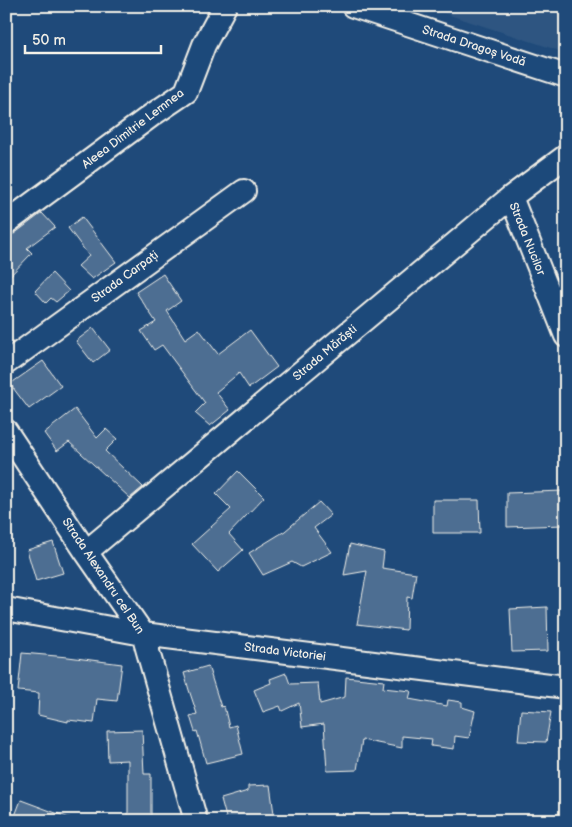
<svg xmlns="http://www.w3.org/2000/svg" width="572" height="827" viewBox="0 0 572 827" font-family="'Balsamiq Sans',sans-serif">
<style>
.built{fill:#2d5581}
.building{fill:#4d6e92;stroke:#f4f1e8}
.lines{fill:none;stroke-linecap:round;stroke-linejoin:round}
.minor-casing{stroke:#f4f1e8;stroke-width:26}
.path{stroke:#f4f1e8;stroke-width:3;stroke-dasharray:1 4;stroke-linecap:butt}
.minor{stroke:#1f4a7a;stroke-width:22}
.labels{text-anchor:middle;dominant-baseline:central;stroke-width:4;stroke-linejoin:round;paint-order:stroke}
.street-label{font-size:12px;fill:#f4f1e8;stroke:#1f4a7a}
</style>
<rect width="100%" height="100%" fill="#1f4a7a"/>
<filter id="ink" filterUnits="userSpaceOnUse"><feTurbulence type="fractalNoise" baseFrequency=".02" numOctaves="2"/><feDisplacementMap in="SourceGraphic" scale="10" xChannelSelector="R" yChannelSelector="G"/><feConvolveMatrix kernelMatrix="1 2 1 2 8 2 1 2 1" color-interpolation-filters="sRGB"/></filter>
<g filter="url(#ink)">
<path class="built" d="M422,6H566V53Z"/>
<path class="building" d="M42,213L55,227L27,248L32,253L6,280V236L14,234Z
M82,217L116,262L92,279L78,266L89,256L68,228Z
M52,273L69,291L56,302L51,298L46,303L35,291Z
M163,274L181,301L167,311L185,339L199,329L218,354L250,330L277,367L249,388L239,373L216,392L230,410L210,426L195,413L205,403L162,345L154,350L141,331L156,322L136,292Z
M93,328L110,350L93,363L76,341Z
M43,361L61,386L29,409L10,384Z
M75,409L97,438L106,429L117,439L105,451L143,487L130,498L69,442L57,451L44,433Z
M238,471L264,497L229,534L243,550L218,572L192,544L231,509L216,494Z
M563,491V525L507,527V493Z
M433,500H479L480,533H433Z
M319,502L331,515L314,528L332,552L301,567L292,562L263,575L249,553L285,531Z
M53,542L63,573L36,581L27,550Z
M350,544L384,552L382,568L416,573L412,598L407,597L406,630L357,624L367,571L344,575Z
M547,607L548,651L512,652L510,609Z
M22,653L68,657L122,664L117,701L97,699L94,723L68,720V722L38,715L39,693L18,691Z
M208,666L221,707L224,706L229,727L236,725L243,754L206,763L197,731L195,732L190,716L197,714L189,690L184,673Z
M286,673L290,684L318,683L320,704L345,697L346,677L384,681L383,688L411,691L409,699L447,706L448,700L462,702V707L475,711L469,738L455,736L454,749L431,746L432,739L402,736V748L362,740L357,770L327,771L324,724L302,727L299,703L282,711L280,706L263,712L254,690L271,683L270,679Z
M521,710L551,712L546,742L518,741Z
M142,730L144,774H151V821H128V760L108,761L107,731Z
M270,785L275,821H227L221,799L248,791V786Z
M21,800L72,819V821H13Z"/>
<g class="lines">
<g class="minor-casing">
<path id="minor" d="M353,6L566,76
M511,197L566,336
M6,223L152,115L186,92L204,45L225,6
M6,363L244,191
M6,431L86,552L143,634L196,821
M86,552L511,197L566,156
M6,609L143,634L566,687"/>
</g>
<path class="path" d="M554,6L553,9L566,17"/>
<use href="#minor" class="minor"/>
</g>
</g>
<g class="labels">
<g class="street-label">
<text transform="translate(474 46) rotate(18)">Strada Dragoș Vodă</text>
<text transform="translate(133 129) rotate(-37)">Aleea Dimitrie Lemnea</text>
<text transform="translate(527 239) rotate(68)">Strada Nucilor</text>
<text transform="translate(125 277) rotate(-36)">Strada Carpați</text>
<text transform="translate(325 353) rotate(-40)">Strada Mărăști</text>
<text transform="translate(103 576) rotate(56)">Strada Alexandru cel Bun</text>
<text transform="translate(285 652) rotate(7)">Strada Victoriei</text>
</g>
</g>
<rect width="572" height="827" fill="none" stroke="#1f4a7a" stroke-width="25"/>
<rect x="12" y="12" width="547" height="802" fill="none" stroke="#f4f1e8" stroke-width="2" filter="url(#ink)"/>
<path d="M25 45v8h136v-8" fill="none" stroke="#f4f1e8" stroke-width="2.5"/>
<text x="32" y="45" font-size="15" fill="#f4f1e8" stroke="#1f4a7a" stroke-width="4" paint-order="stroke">50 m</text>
</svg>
